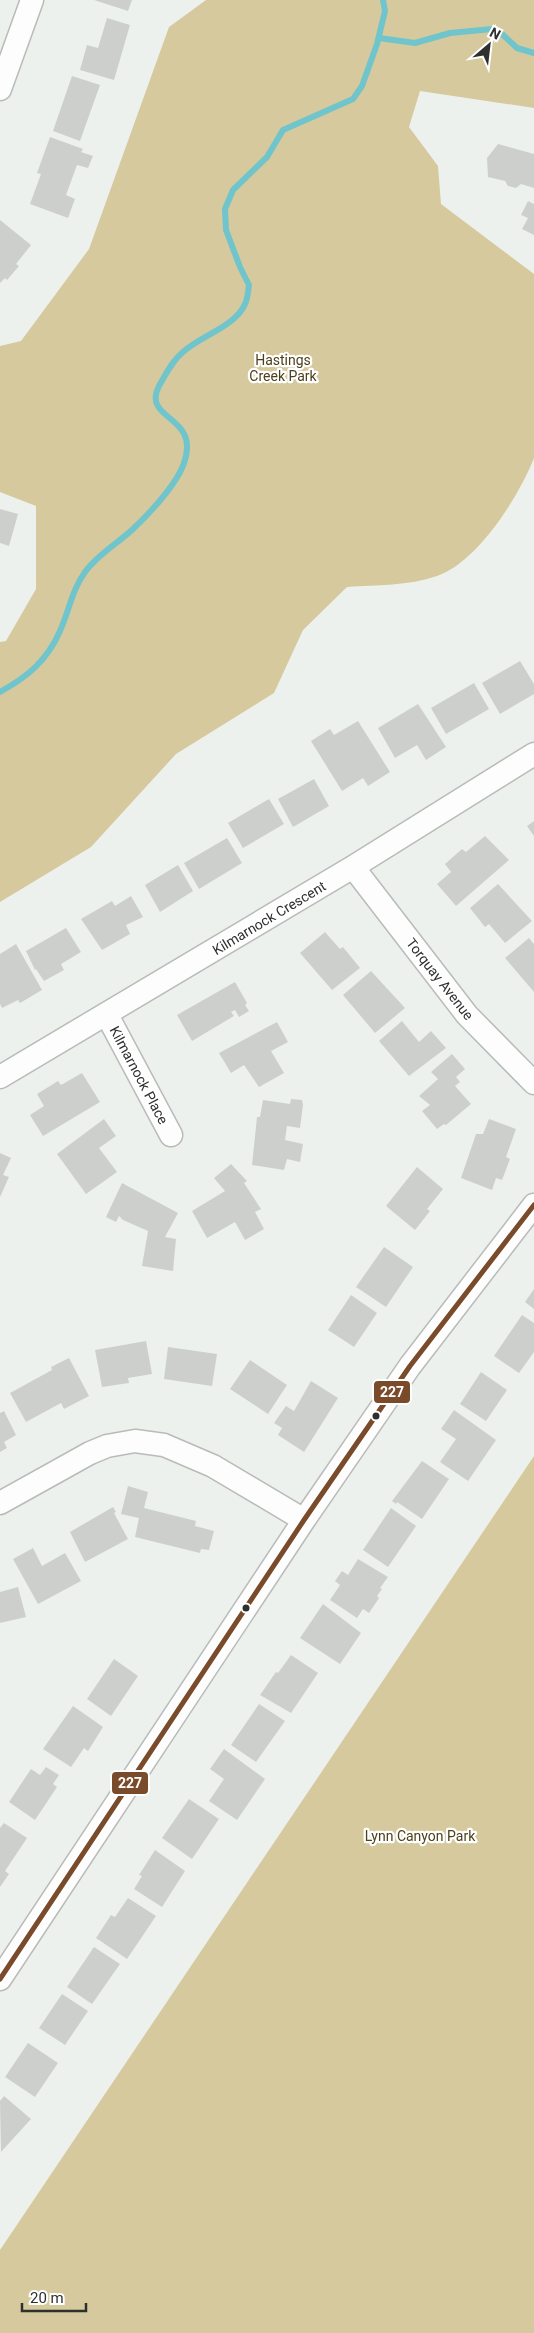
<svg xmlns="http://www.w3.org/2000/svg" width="534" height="2333" viewBox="0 0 534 2333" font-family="Roboto,sans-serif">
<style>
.forest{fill:#d6c99d}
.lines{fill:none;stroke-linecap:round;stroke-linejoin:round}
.stream{stroke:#6fc5cb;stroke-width:6}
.building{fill:#cdcfcc}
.minor-casing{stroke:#b9bbb9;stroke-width:25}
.minor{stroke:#fcfdfc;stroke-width:22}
.bus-1-casing{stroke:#fff;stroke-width:9}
.bus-1{stroke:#7a4b2a;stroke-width:5}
.bus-dot{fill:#2e302e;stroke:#fff;stroke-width:2}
.labels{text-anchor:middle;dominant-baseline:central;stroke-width:4.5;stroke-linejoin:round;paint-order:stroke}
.park-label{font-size:14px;fill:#4c401d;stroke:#fff}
.street-label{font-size:14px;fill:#2e302e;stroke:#fff}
.line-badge{stroke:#fff;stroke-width:2}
.badge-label{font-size:14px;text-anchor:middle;font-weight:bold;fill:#fff}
</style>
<rect width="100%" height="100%" fill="#edf1ee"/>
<path class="forest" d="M206,0H534V108L420,91L409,127L438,166L441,204L534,274V458C519,496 478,562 437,576C408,586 377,585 347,587L303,630L274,693L176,754L91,847L0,902V642L6,641L36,589V506L0,492V346L21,341L89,249L169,27Z
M534,1456V2333H0V2250Z"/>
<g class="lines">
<path class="stream" d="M379,38L415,43L450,33L492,29L502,34L517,48L534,53
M0,692C27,677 47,661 60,631C69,611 72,590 85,572C98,554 117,544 133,529C149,514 177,484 184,463C201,414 141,421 159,386C166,374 172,361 183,352C200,336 236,326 245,304C248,298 248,291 249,285L240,267L226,230L225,209L233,190L267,157L283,130L353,99L362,86L377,44L385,11L383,0"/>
</g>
<path class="building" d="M94,0H132L128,11Z
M107,18L130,25L114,80L80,70L87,45L98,48Z
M72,76L100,85L80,141L53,131Z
M50,137L83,149L81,152L93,156L88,168L77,165L66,195L75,199L68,218L30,204L41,174L37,173Z
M498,144L534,154V188L521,184L516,188L508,186L505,181L488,177L487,158Z
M528,201L534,204V235L522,229L528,218L521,215Z
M0,220L31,245L16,264L19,266L7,280L5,278L0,283Z
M0,509L18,514L9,546L0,543Z
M520,661L534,684V694L500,714L482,683Z
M474,683L489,709L446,734L431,708Z
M418,704L446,747L426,760L417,745L395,758L378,728Z
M358,721L390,772L368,786L363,778L342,791L311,741L330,729L334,735Z
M314,779L329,806L293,827L278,799Z
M269,799L284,824L243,848L228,823Z
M534,821V836L527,826Z
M485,836L509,860L456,906L437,884L451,872L445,864L462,849L466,852Z
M227,838L242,863L199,889L184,863Z
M178,865L193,891L160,912L145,885Z
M498,884L532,921L505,943L489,924L485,927L470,908Z
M131,896L143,917L126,925L130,934L102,950L81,919L112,901L115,906Z
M66,928L81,952L61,964L64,970L44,981L36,969L35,970L26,951Z
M325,932L340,949L343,947L360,968L332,990L300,953Z
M529,938L534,944V992L505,958Z
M16,944L42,990L20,1003L18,1000L2,1008L0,1004V954Z
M371,971L405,1008L375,1033L343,995Z
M235,982L247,1003L245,1005L249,1011L239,1017L235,1010L231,1012L234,1016L192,1041L177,1015Z
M402,1021L419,1042L431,1031L446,1048L409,1076L379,1041Z
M277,1022L288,1042L271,1051L284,1073L259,1087L244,1065L231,1073L219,1053Z
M452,1054L465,1069L456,1077L460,1082L455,1086L471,1104L446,1125L444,1124L437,1129L422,1111L430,1105L419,1096L438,1079L431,1072Z
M82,1073L100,1102L43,1136L30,1115L44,1106L37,1094L58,1081L61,1085Z
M291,1099L302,1100L303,1105L300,1128L287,1126L285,1140L303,1144L300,1162L287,1159L284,1170L252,1165L257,1117H260L263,1100L290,1104Z
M104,1119L116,1136L99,1148L117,1172L86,1194L57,1154Z
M489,1119L516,1129L506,1157L510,1159L502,1180L496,1178L492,1190L461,1178L476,1134H483Z
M0,1153L11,1158L3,1175L9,1177L0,1197Z
M231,1164L247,1181L244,1183L261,1209L255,1212L264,1229L245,1240L235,1222L207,1238L192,1211L225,1191L214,1178Z
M417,1167L443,1189L427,1209L430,1211L415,1230L386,1206Z
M122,1183L178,1213L165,1237L176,1239L173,1271L142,1266L148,1231L123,1220L119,1216L116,1222L106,1217Z
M384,1247L413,1267L386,1307L356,1287Z
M534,1289V1309L525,1302Z
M351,1295L377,1313L354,1347L328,1330Z
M522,1315L534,1323V1352L519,1373L494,1356Z
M146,1341L152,1374L128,1378L129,1383L102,1387L95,1350Z
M168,1347L217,1354L212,1386L164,1379Z
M69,1358L89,1396L64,1409L61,1403L26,1422L10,1393L52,1370L51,1367Z
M250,1360L287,1385L268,1414L230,1389Z
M481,1372L507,1390L486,1421L460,1404Z
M311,1381L338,1398L304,1452L278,1435L282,1428L274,1423L286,1406L294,1411Z
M454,1410L496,1440L468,1481L440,1462L456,1439L441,1429Z
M4,1411L16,1435L4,1442L7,1448L0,1452V1413Z
M422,1461L449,1479L422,1519L397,1502L396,1504L392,1501Z
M128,1486L148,1492L144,1508L196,1521L195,1526L214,1531L209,1550L201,1549L200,1553L135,1537L139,1518L121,1514Z
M113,1507L116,1512L114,1513L128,1539L85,1562L70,1532Z
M391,1508L416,1526L388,1567L363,1550Z
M33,1548L42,1566L65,1553L81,1581L38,1604L13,1559Z
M358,1559L388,1577L380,1588L382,1589L377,1596L379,1598L369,1613L363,1609L357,1618L330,1600L340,1585L335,1581L342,1571L348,1575Z
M18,1587L26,1617L0,1623V1592Z
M323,1604L361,1633L340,1664L300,1638Z
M291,1655L318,1673L291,1713L260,1695L276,1672L278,1673Z
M114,1659L138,1676L111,1716L87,1699Z
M259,1704L285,1721L256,1762L231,1745Z
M73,1706L103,1727L88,1751L84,1748L71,1767L43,1749Z
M224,1749L265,1779L237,1820L209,1801L224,1779L210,1769Z
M46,1767L59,1775L53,1784L57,1787L35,1820L9,1802L31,1769L40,1775Z
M189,1799L219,1819L192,1859L162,1838Z
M4,1823L27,1838L5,1871L9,1874L0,1887V1828Z
M155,1850L185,1871L162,1907L134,1889L142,1876L139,1875Z
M128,1898L156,1916L127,1959L96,1938L111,1915L115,1917Z
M94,1947L120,1964L92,2004L67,1987Z
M62,1994L88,2011L65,2045L39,2028Z
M28,2043L58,2063L35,2097L5,2077Z
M4,2096L31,2119L1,2152L0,2101Z"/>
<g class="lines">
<g class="minor-casing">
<path id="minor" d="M0,89L32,0
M353,867L467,1015L534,1083
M107,1015L171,1135
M0,1077L353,867L534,754
M0,1503L90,1453L107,1446L135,1441L164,1445L213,1466L304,1520
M0,1979L304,1520L410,1366L534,1205"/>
</g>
<use href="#minor" class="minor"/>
<g class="bus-1-casing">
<path id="bus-1" d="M0,1979L304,1520L410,1366L534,1205"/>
</g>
<use href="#bus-1" class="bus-1"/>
</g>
<g class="bus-dot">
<circle cx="376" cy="1416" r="4.5"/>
<circle cx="246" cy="1608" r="4.5"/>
</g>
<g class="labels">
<g class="park-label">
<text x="283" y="360">Hastings<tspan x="283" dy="16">Creek Park</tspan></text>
<text x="420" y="1836">Lynn Canyon Park</text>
</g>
<g class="street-label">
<text transform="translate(269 918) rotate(-31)">Kilmarnock Crescent</text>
<text transform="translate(440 979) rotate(52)">Torquay Avenue</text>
<text transform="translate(139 1075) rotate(62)">Kilmarnock Place</text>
</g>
</g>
<g class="line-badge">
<rect x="373" y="1380" width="38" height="24" rx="5" fill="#7a4b2a"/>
<rect x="111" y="1771" width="38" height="24" rx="5" fill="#7a4b2a"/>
</g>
<g class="badge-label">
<text x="392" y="1397">227</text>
<text x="130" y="1788">227</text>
</g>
<g transform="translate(489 45) rotate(28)" stroke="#ffffff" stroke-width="4" paint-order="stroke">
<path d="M0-4L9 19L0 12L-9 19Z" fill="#2e302e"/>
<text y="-8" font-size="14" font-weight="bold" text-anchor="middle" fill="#2e302e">N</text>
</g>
<path d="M22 2303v8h64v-8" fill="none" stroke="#2e302e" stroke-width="2.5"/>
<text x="30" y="2303" font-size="15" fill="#2e302e" stroke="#ffffff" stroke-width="4" paint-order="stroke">20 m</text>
</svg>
